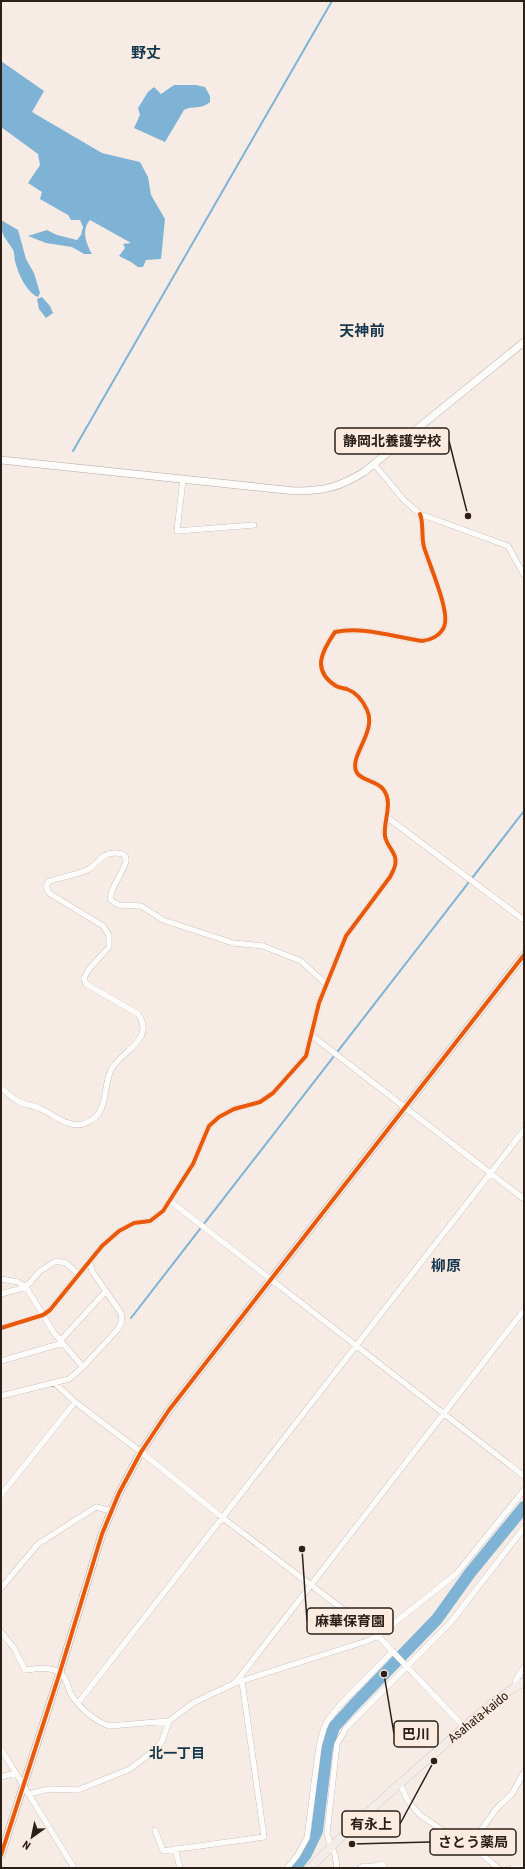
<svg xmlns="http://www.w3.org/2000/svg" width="525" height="1869" viewBox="0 0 525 1869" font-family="'Roboto Condensed','Noto Sans JP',sans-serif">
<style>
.water{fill:#7fb3d5}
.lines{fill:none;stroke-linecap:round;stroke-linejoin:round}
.stream{stroke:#7fb3d5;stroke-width:2}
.river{stroke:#7fb3d5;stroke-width:12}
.minor-casing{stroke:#b2a8a2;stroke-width:6}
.tertiary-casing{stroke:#b2a8a2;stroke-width:8}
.primary-casing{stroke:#d1cbc7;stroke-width:9}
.minor{stroke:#fefcfb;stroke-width:5.5}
.tertiary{stroke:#fefcfb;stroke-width:7}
.primary{stroke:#f3ece8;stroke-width:8}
.cycleway-casing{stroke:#fcebdf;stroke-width:6}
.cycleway{stroke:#e8590c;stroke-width:4}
.labels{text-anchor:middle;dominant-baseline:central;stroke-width:3;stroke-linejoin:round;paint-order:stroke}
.street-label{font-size:13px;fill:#2a2018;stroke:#fcebdf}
.neighbourhood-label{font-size:14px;font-weight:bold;fill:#12374f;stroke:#fcebdf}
.quarter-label{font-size:15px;font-weight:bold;fill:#12374f;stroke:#fcebdf}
.leader{fill:none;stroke:#2a2018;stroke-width:1.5}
.callout-dot{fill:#2a2018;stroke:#fcebdf;stroke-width:1.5}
.callout{fill:#fcebdf;stroke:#2a2018;stroke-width:1.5}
.callout-label{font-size:14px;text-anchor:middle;font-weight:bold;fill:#2a2018}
</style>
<rect width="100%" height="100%" fill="#f6ece5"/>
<path class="water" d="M1,61L44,91L32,112L102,153L140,162L148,177L151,195L165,219L161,259L146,260L143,267H138L131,262L119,256L125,248L123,244L131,243L90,220C81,230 86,243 92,254H84L72,247L46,243L28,236L47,230L57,235L77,240L81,235L83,227L80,220H71L68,215L40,199L42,192L28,183L40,165L38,154L1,127Z
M174,85H196L205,87L210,96V102C201,110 193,105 184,110L165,142L134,128L140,115L138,108L148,92L154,87L161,94Z
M1,220L18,230L26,259L34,273L40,293L38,297C26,292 18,273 15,261C14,257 15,252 12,248C5,237 1,236 1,220Z
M42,297L50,306L53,313L46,318L39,309L37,299Z"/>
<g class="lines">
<path class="stream" d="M73,451L332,1
M131,1318L524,811"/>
<path class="river" d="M295,1868L306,1854L317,1831L327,1748L334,1727L354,1705L437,1619L470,1573L524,1507"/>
<g class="minor-casing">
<path id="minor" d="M374,464L403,499L420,514L508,546L524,575
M183,479L177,531L254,525
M388,818L524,920
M311,1035L524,1199
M1,1088C6,1092 12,1098 18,1101C25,1105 34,1105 41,1109C55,1115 68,1128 83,1124C111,1116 101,1088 112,1068C122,1051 156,1039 138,1014L86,984L84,978L89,969L109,947V935L103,926L49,893L46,887L48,882C61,876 76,876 89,869C98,863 102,853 114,853C145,852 106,886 111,900L118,905L141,906L163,920L233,943L263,946L301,961L326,984
M170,1201L524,1476
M1,1279L18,1282L26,1287L40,1271L56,1261L66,1263L78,1274
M1,1294L26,1287L54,1333L83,1367
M1,1328L43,1315L50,1310L102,1246L119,1231L134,1223L150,1221L163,1211L193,1164L209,1126L219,1117L234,1109L260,1102L273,1093L306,1056L319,1003L346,936L390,877C393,871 397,865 395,857C393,850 386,844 385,836C383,820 394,803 383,789C376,780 360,781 356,771C350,755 377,731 367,710C363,701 357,693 347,689C344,688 339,688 336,686C311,670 322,651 335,632C362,626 394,637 422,641C430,640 440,636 444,627C451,613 429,564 424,547C421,536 424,524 420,514
M61,1340L106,1291
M1,1361L63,1343
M55,1383L75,1402L141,1452L223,1518L378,1636L464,1727
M1,1396L69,1379L83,1367L118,1329L122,1321L121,1313L92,1271L89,1261
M1,1495L75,1402
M1,1588L38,1544L96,1507L111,1511
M1,1632L14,1648L25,1670C37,1669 49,1666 59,1672C67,1676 67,1687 71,1694C78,1707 95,1721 109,1726L169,1721
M235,1683L524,1310
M515,1687L516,1680L524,1667
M78,1703L524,1130
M1,1749L74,1868
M1,1777L16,1773
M399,1782L408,1801L420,1815L448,1834L466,1841L498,1868
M29,1794L49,1789L78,1790L130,1769L156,1749L162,1741L169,1721L193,1703L235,1683L367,1641L378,1636L456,1574L524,1490
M155,1830L163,1851L264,1837L242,1681
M466,1841L478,1834L497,1808L512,1794L524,1772
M175,1849L180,1868
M287,1868L297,1856L307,1838L319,1746L324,1728L328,1720L340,1705L393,1651
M337,1868L335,1854L331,1847L327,1833L337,1744L346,1728L451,1622L524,1528
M360,1868L364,1866L371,1867L382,1864L385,1868
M512,1868H524"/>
</g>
<g class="tertiary-casing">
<path id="tertiary" d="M1,460L295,491C324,491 340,487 364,472L524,342
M1,1855L60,1672L102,1534L119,1493L141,1452L169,1410L524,955"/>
</g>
<g class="primary-casing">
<path id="primary" d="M310,1868C350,1827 392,1790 436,1752C464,1728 491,1700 524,1682"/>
</g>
<use href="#minor" class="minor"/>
<use href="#tertiary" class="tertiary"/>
<use href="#primary" class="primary"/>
<g class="cycleway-casing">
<path id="cycleway" d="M1,1328L43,1315L50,1310L102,1246L119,1231L134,1223L150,1221L163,1211L193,1164L209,1126L219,1117L234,1109L260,1102L273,1093L306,1056L319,1003L346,936L390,877C393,871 397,865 395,857C393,850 386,844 385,836C383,820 394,803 383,789C376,780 360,781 356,771C350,755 377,731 367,710C363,701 357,693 347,689C344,688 339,688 336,686C311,670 322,651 335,632C362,626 394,637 422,641C430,640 440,636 444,627C451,613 429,564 424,547C421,536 424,524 420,514
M1,1855L60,1672L102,1534L119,1493L141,1452L169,1410L524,955"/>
</g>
<use href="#cycleway" class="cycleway"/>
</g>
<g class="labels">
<g class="street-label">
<text transform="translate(478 1717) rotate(-39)">Asahata-kaido</text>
</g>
<g class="neighbourhood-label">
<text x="177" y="1753">北一丁目</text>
</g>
<g class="quarter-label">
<text x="146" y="53">野丈</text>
<text x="362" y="331">天神前</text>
<text x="446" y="1266">柳原</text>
</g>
</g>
<path class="leader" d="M468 516L449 441M302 1549L307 1621M384 1674L394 1734M434 1761L400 1824M352 1844L430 1842"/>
<g class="callout-dot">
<circle cx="468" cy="516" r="4"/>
<circle cx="302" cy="1549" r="4"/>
<circle cx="384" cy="1674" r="4"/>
<circle cx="434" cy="1761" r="4"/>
<circle cx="352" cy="1844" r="4"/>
</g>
<g class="callout">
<rect x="335" y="428" width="114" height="26" rx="4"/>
<rect x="307" y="1608" width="86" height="26" rx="4"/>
<rect x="394" y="1721" width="44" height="26" rx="4"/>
<rect x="342" y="1811" width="58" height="26" rx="4"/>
<rect x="430" y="1829" width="86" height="26" rx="4"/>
</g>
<g class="callout-label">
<text x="392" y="446">静岡北養護学校</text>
<text x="350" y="1626">麻華保育園</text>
<text x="416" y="1739">巴川</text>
<text x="371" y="1829">有永上</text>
<text x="473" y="1847">さとう薬局</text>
</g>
<rect width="525" height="1869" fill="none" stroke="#2a2018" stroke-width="4"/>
<g transform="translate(32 1837) rotate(213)" stroke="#fcebdf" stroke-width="3" paint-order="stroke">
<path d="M0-3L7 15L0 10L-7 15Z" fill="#2a2018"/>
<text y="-6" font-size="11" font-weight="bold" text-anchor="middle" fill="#2a2018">N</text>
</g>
</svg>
